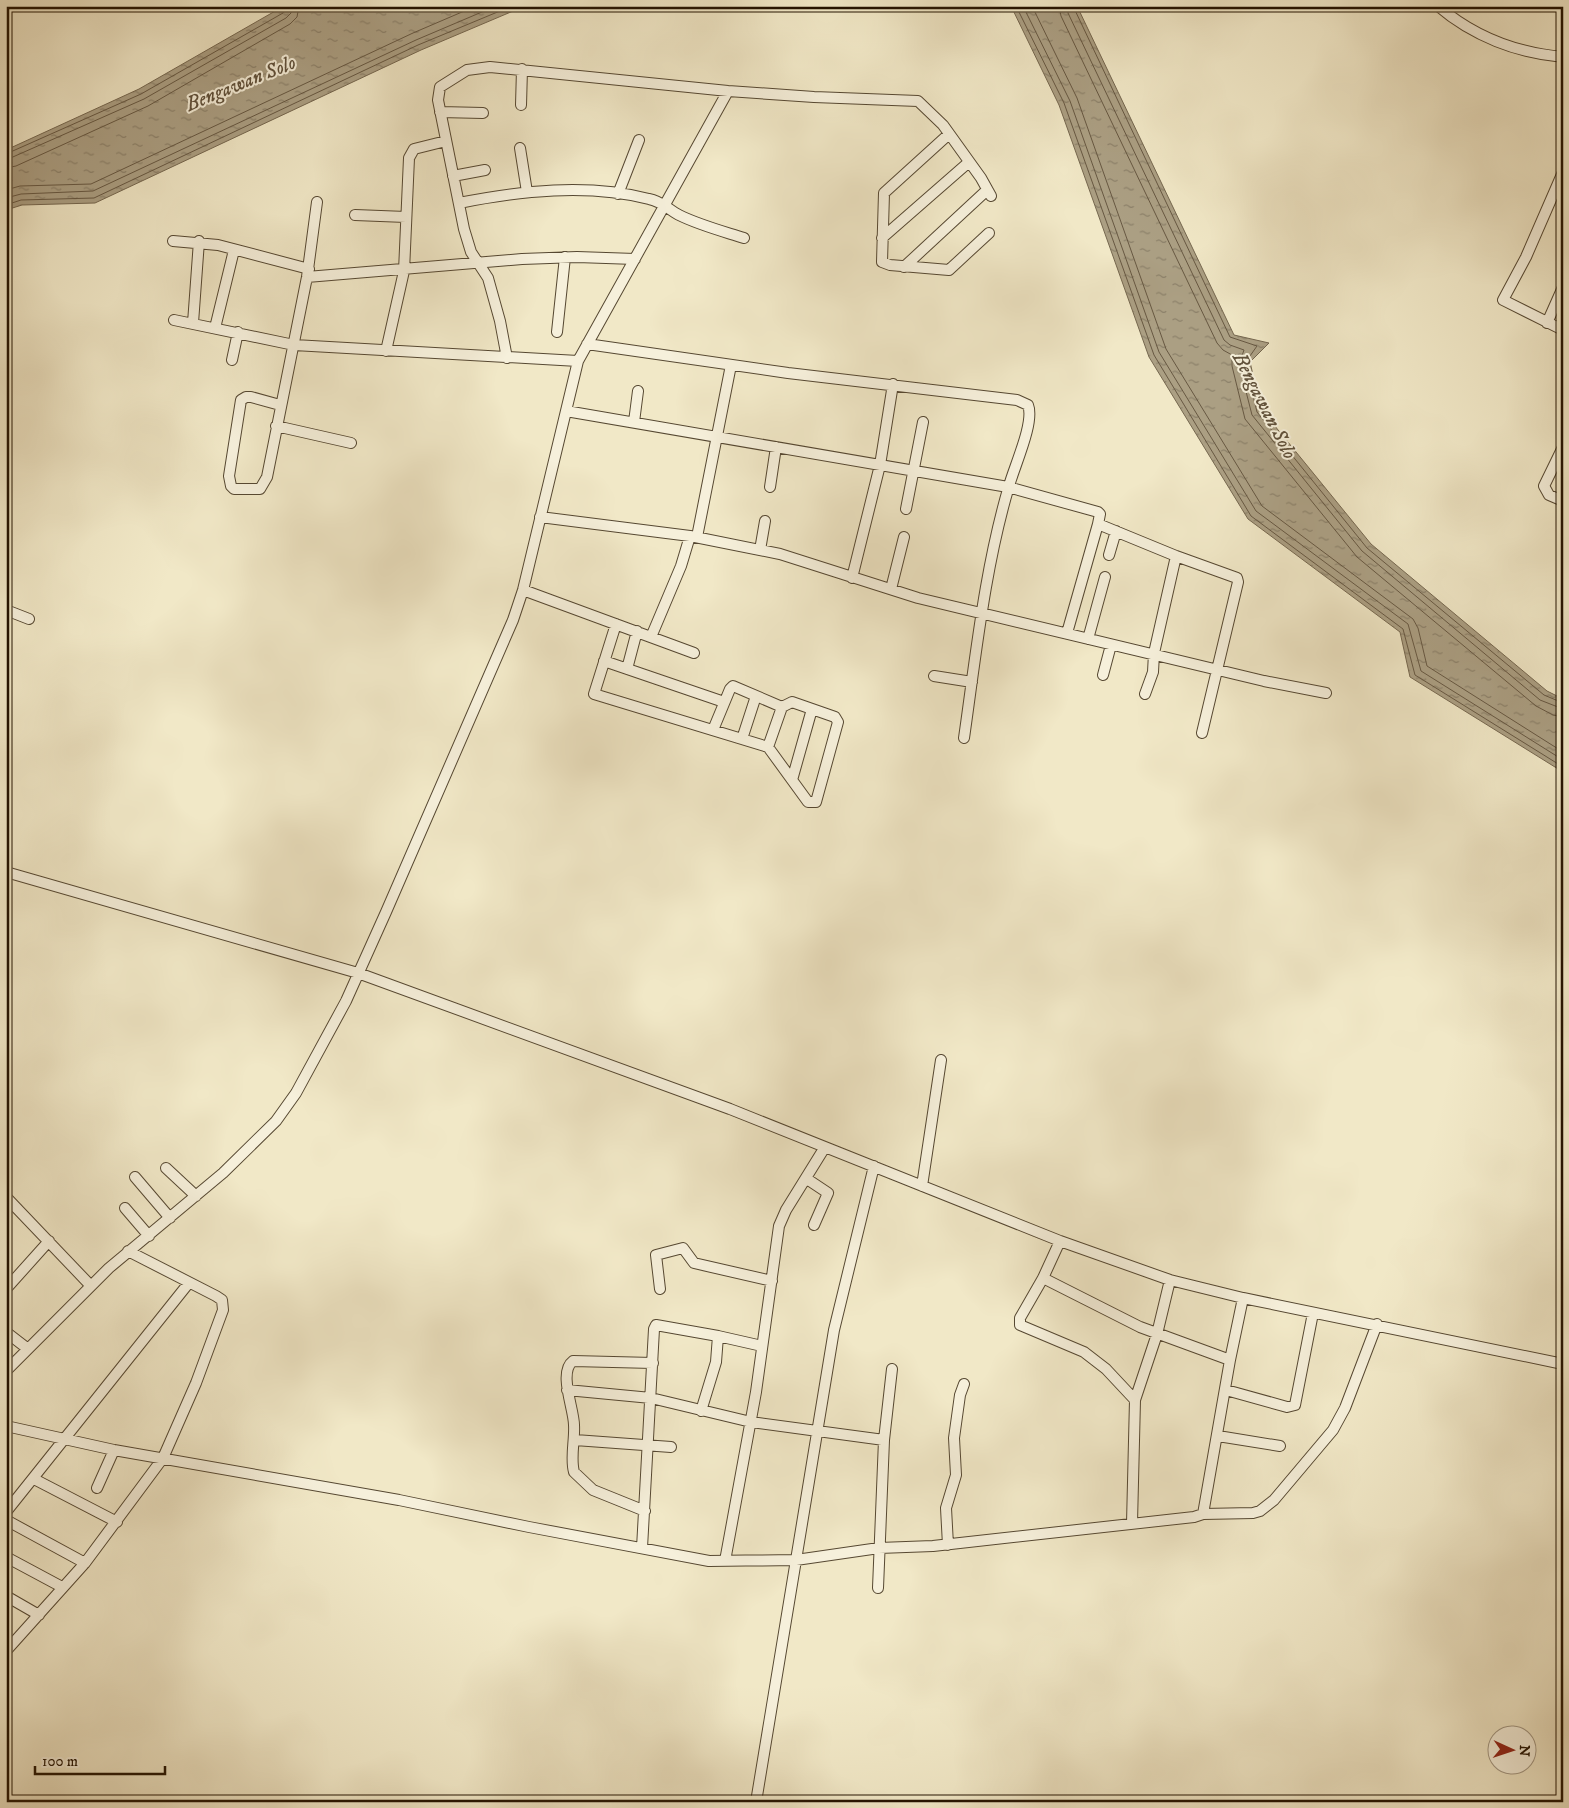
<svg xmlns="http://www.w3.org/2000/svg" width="1569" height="1808" viewBox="0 0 1569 1808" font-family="'IM FELL DW Pica',serif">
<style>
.water{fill:url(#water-ripples);stroke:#75674f}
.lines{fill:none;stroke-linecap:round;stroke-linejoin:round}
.shore{stroke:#675842;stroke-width:1}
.minor-casing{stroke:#564832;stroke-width:12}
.minor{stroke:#f6f0db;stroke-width:10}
.labels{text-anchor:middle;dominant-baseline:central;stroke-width:4;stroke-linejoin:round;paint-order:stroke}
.water-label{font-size:20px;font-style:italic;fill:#60513b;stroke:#f6f0db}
</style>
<defs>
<pattern id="water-ripples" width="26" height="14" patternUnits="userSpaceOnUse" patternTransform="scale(1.25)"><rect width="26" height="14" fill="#ab9f83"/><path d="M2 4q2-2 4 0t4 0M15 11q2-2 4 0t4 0" fill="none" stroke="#8b8069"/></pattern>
</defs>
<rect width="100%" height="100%" fill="#f1e8c7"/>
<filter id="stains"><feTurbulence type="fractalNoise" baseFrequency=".004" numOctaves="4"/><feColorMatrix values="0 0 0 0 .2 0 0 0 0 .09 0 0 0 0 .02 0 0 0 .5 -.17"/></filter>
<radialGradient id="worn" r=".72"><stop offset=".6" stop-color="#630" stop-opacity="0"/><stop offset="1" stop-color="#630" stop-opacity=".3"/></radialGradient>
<path class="water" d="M284,6H525L421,50L95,203L22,205L6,210V150L139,89Z
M1011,6H1077L1234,335L1269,343L1250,362L1261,409L1371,544L1547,691L1563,699V772L1410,677L1400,632L1248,519L1149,357L1059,105Z"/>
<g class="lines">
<path class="shore" d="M1016,6L1064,103L1154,355L1251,516L1403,629L1415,675L1563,767
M1023,6L1070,101L1159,352L1256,511L1408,624L1421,671L1563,760
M1032,6L1077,98L1166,349L1262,506L1413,619L1418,628L1427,666L1563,752
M1059,6L1061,16L1217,343L1223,350L1232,355V366L1245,419L1357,557L1536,706L1553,715L1563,717
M1067,6L1068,13L1224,340L1230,345L1244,350L1239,364L1252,415L1362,551L1540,700L1563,709
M1073,6L1230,337L1257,346L1245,363L1257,412L1367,548L1544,695L1563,703
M6,154L141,94L283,13L285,6
M6,160L144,99L286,18L291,13L292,6
M6,168L16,166L148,106L290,24L297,17L299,6
M6,190L20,186L91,184L413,33L476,6
M6,198L21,194L93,191L416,40L496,6
M6,205L21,200L94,198L418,45L512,6"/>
<g class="minor-casing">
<path id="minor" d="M1438,6C1473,36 1517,53 1563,57
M521,105L522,69
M440,112L483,113
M949,134L884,193L882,262L890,265L949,270L989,233
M520,148L527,192
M1563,172L1526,257L1503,300L1563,330
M453,176L485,170
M618,194L639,140
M459,203C520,191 587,183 649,199C661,201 668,209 679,215C699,225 722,231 744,238
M355,215L406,217
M882,238L969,162
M173,241L218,245L309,269
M904,267L986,191
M307,277L522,259L577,257L635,259
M174,320L294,345L578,361
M193,323L199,241
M1547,323L1563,287
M215,328L234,250
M557,332L565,257
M587,344L788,373L1017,400L1028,405C1035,422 1014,467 1009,486C985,567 976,654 964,738
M386,351L404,271L409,158L414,149L446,141
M507,358L500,321L488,278L471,252L464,229L438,100L440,87L467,70L490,67L728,91L814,97L918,101L943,125L981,178L991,196
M232,360L238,332
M280,405L251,397H246L241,400L229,476L231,486L234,489H260L267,477L307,277L317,202
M566,411L1008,487L1098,512L1100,514L1098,524L1067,633
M634,422L638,391
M276,426L351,443
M1563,447L1544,486L1549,495L1563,501
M770,487L776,447
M906,509L923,422
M540,517L690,536L780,554L918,598L1264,681L1326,693
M1098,524L1176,556L1237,578L1238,582L1202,733
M697,537L731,365
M760,550L765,521
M1109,555L1116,531
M852,578L880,465L893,384
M891,589L904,537
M523,590L694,653
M6,610L29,619
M616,624L594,694L768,747L808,802H816L838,722L835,717L792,702L782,707L768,747
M651,637L681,566L690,536
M1088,639L1105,577
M604,661L724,702
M627,669L637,631
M1103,675L1111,645
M934,676L972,682
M1145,694L1153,672L1154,653L1176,556
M713,730L730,689L733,686L782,707
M742,739L756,696
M792,780L812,709
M6,872L358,973L730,1109L1060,1241L1170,1280L1243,1298L1563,1364
M166,1168L196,1196
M135,1177L170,1218
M807,1179L828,1193L814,1225
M922,1186L941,1060
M6,1197L91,1286
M125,1208L149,1236
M1060,1241L1043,1278L1020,1318V1325L1084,1352L1106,1369L1135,1400
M1043,1278L1140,1327L1230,1360
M6,1289L49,1241
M660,1289L656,1255L683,1248L694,1263L772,1281
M6,1332L28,1349
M718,1336L762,1346
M6,1371L109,1268L223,1173L276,1121L296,1093L346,1001L386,912L513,620L523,590L578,361L728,91
M567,1390L651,1398L751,1422L884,1440
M1226,1390L1287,1407L1295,1405L1313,1313
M6,1426L114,1450L399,1500L529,1527L709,1561L796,1560L879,1548L933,1546L1194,1517L1203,1514L1230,1360L1243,1298
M1218,1436L1280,1446
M575,1440L671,1447
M34,1479L117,1522
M97,1488L114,1450
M645,1511L593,1490L574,1472C570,1458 575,1440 574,1425C574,1409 558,1372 573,1361L653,1363
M6,1512L188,1284
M1203,1514L1253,1513L1260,1511L1274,1500L1333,1430L1345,1408L1377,1324
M6,1520L85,1563
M1132,1523L1135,1400L1157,1334L1170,1280
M948,1545L946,1508L956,1475L954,1438L960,1395L964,1384
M642,1548L654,1329L656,1325L718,1336L716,1362L701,1411
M6,1557L62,1587
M725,1561L756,1392L779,1226L786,1210L825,1147
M878,1588L884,1440L892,1369
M6,1596L39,1615
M6,1651L85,1563L163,1458L196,1383L223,1310L222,1300L216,1296L128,1251
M756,1802L834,1330L874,1166"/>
</g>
<use href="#minor" class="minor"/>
</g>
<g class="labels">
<g class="water-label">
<text transform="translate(241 84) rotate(-22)">Bengawan Solo</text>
<text transform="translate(1264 406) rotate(63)">Bengawan Solo</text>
</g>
</g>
<rect width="1569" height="1808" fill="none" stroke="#f1e8c7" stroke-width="25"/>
<rect x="8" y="8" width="1554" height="1793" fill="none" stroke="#231200" stroke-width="2.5"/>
<rect x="12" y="12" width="1544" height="1783" fill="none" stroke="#231200"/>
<g transform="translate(1512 1750) rotate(93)"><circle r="24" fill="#f6f0db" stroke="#a29783"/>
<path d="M0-4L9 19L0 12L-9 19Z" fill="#8f2418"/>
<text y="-8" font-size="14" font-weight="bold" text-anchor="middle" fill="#231200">N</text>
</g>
<path d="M35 1766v8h130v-8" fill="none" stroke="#231200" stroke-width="2.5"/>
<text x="42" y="1766" font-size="15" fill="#231200" stroke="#f6f0db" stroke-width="4" paint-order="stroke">100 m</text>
<rect width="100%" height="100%" filter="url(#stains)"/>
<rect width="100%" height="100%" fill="url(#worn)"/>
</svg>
